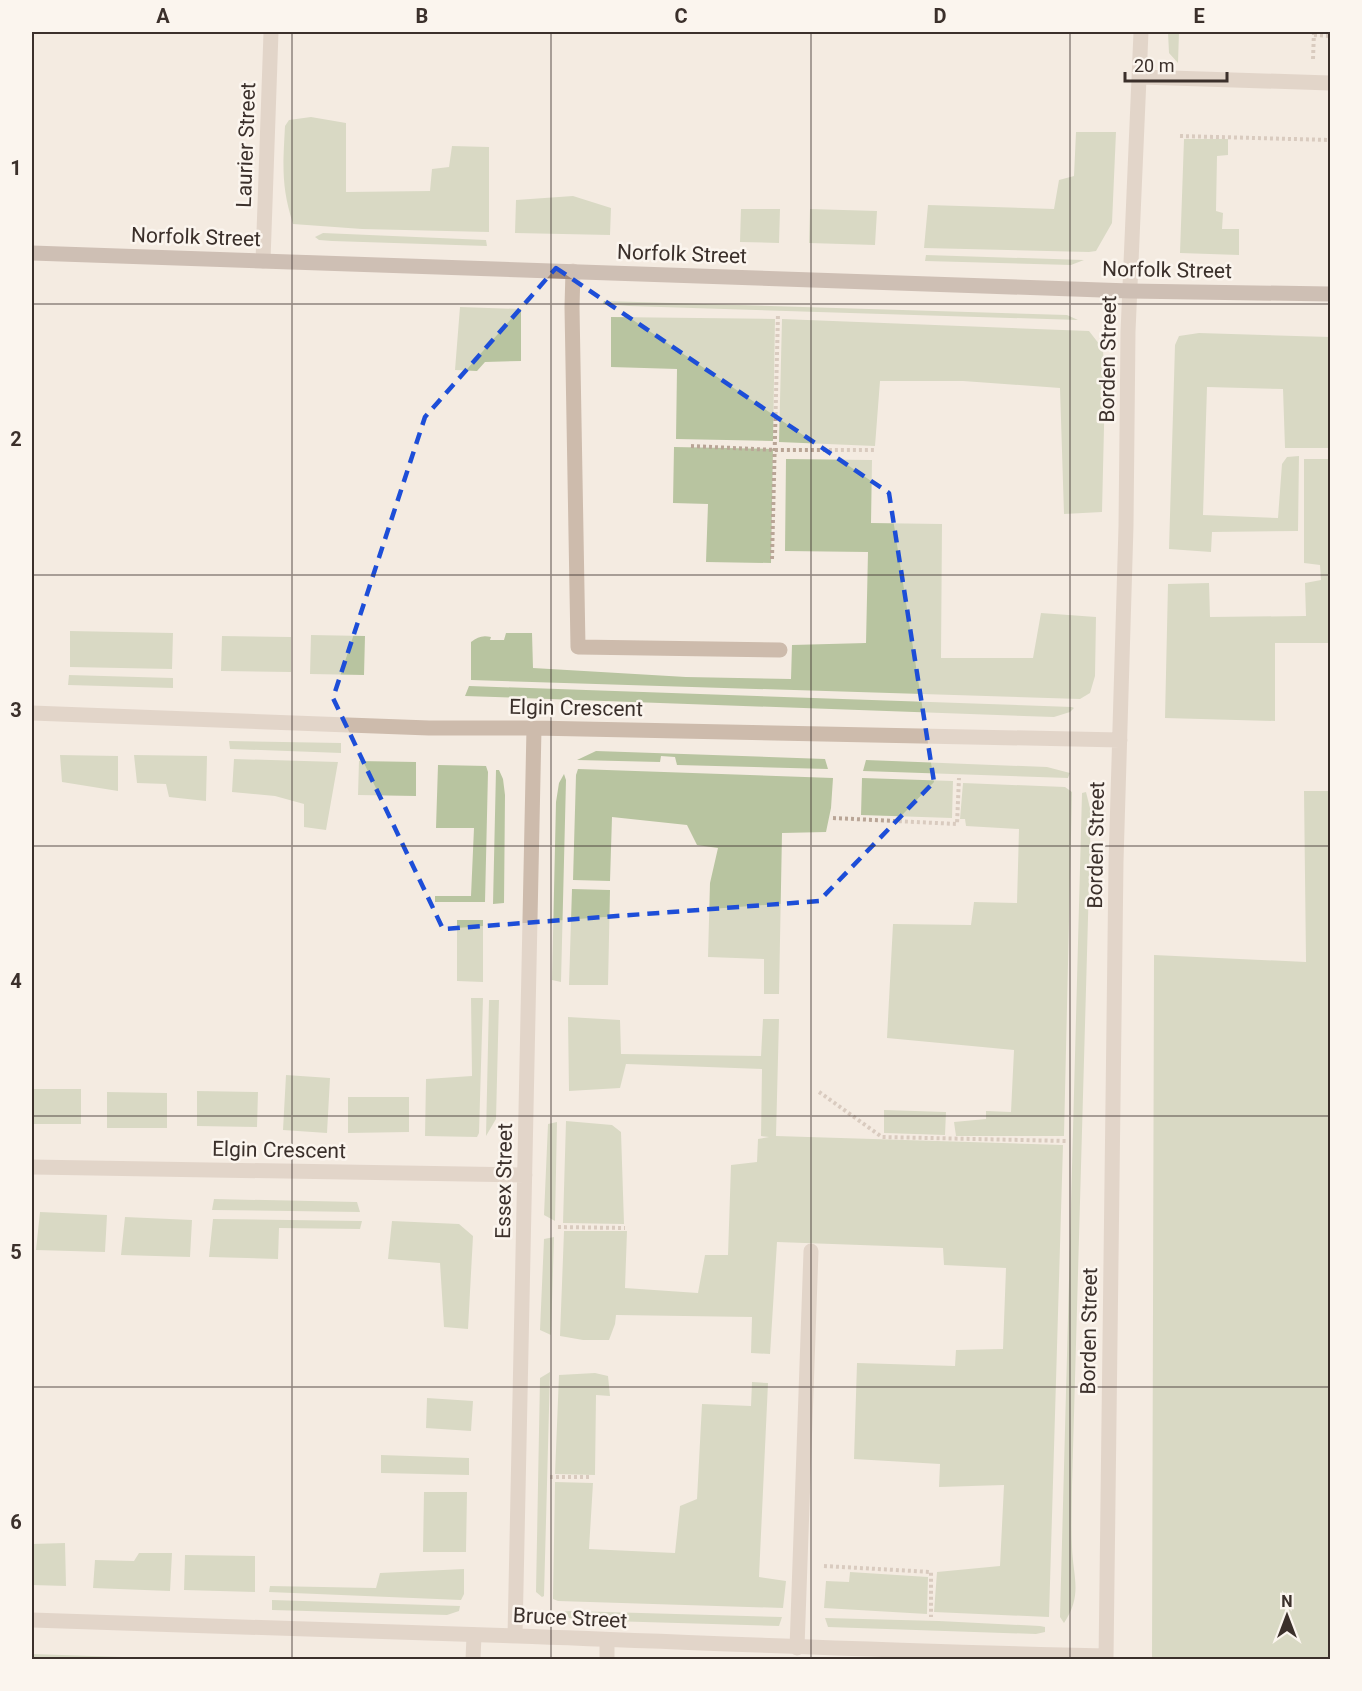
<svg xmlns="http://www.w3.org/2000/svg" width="1362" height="1691" viewBox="0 0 1362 1691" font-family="Roboto,sans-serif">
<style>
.green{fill:#b8c4a0}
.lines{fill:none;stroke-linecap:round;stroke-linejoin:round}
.path{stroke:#b9a596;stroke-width:4;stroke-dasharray:3 3;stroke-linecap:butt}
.lane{stroke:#cdbbac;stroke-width:15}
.street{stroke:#cdbbac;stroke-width:15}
.secondary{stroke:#a18a7d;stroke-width:15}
.marked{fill:none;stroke:#1d4ed8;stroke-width:4.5;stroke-dasharray:12 8;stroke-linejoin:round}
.grid{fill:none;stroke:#3b302b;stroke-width:1.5;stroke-opacity:0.55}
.labels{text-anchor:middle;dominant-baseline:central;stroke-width:5;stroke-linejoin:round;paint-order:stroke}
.street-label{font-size:21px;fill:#3b302b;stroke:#fbf5ee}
.neatline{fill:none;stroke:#3b302b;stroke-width:2}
.grid-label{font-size:20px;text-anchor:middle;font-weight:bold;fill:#3b302b}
</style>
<rect width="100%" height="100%" fill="#f4ebe1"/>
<path class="green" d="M1168,32H1179L1178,63L1169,53Z
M311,117L346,123V192L430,191L432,169L449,167L452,146L489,147V232L362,229L293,224C281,186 283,166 285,126L289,120Z
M1076,132H1116L1112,223L1096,251L1089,252L924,248L928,205L1054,209L1059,180L1074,176Z
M1184,139H1228V155L1217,156L1216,211L1223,213L1222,229H1239V255L1180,253Z
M573,196L611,208L610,235L515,233L516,200Z
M741,209H780L779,243L740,242Z
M810,209L877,211L875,245L809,243Z
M323,233L486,240L487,246L332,241L319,240L315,237Z
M926,255L1084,260L1071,265L925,261Z
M604,301L1067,315L1078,320L629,306L603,304Z
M460,307L521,309V361L485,362L477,371L455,370Z
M611,317L775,319L773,441L676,439L677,369L611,367Z
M782,319L1089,331L1103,349L1105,385L1102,512L1064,514L1060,388L963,381H880L875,446L779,442Z
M1199,333L1330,337V448H1285L1283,389L1207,387L1203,515L1278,518L1282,464L1287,457L1299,456L1298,531L1212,532L1211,552L1169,549L1175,345L1179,336Z
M674,447L773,449L771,563L706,562L708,504L673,503Z
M786,459L872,460L871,523L942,524L941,658H1033L1041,613L1096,617L1095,676L1090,693L1080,699L471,680V642C478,637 482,635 491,637L490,640H504L506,633H532L533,668L686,677L791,679L792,645L866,643L868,552L785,551Z
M1304,459H1330V643H1275V721L1165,718L1168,584L1209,583L1210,617L1306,616L1305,583L1321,580L1320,565L1304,563Z
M70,631L173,633L172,669L70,667Z
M311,635L365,636L364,675L310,674Z
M222,636L291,637V672L221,671Z
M69,675L173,678V688L68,685Z
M469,686L1072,707L1074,708L1070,712L1054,717L465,696Z
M229,741L341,743V753L230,749Z
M596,751L825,759L828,769L677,765L675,757L661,756L660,762L577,760Z
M60,755L118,756V791L62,782Z
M134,755L207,756L206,801L169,797L166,784L137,783Z
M234,759L338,762L326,830L304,827V804L275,796L232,792Z
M866,760L1047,767L1070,773L1068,778L863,771Z
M359,761L416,762V796L358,795Z
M438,765L486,766L488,772L485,902H435V896H471L474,828H436Z
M578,769L833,778L831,808L826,832L782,833L779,994H764V959L708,957L710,883L718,848L697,845L687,825L612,817L610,881L573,880L576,775Z
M496,770H499L503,779L505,795L504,903L493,904Z
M564,774L566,780L561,982L552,980L556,802L559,783Z
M862,778L953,781L952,818L861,815Z
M963,783L1065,787L1072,792L1064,1136H956L954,1122L986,1119V1111L1011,1112L1014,1050L887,1038L893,924L971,925L974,902L1017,903L1019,829L966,826L965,819H960Z
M1304,791H1330V1659H1152L1154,955L1306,962Z
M1086,792L1091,812L1072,1486C1072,1506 1071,1526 1072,1547C1073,1578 1083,1594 1064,1623L1060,1617L1082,793Z
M572,889L610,890L608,985H569Z
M457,920H483V982L457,981Z
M471,998H483L479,1133L477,1137L425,1136L426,1079L472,1076Z
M489,1000H499L496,1119L486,1136Z
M568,1017L620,1020L621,1054L761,1056L763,1019H779L776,1136L1063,1145L1049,1617L934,1612L937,1572L1000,1566L1004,1485L939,1487L940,1464L854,1459L857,1363L955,1366L956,1350L1003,1349L1006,1268L944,1265L943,1248L777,1242L770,1354L751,1353L752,1317L616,1315L615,1324L609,1340H583L560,1336L564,1231H627L625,1288L698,1293L705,1255H728L731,1165L757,1162L758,1139L769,1137L761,1136L762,1069L626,1064L620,1088L569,1091Z
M286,1075L330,1078L327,1133L283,1130Z
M32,1089H81V1124H32Z
M197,1091L258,1092L257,1127L197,1126Z
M107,1092L167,1093V1128H107Z
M348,1097H409V1132L348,1133Z
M884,1110L946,1112L945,1135L884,1133Z
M566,1121L612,1125L621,1132L624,1224L563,1223Z
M557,1122L555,1221L544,1215L548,1124Z
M214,1199L357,1202L360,1212L212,1210Z
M40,1212L107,1215L105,1252L36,1250Z
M125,1217L192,1220L190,1257L121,1255Z
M213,1219L362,1221L360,1229L279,1228L278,1259L209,1257Z
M392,1221L459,1224L473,1236L468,1329L444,1327L440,1263L388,1259Z
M554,1237L551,1335L540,1330L544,1239Z
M550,1372L544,1596L542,1597L536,1592L540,1378Z
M595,1373L608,1376L610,1396L596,1395L595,1475L555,1474L559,1375Z
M752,1382L768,1383L759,1577L786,1581L783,1608L558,1601L553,1599L555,1482L593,1483L589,1549L675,1553L680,1506L697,1499L702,1404L751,1406Z
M427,1398L473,1401L471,1431L426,1428Z
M381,1455L469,1458V1475L381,1473Z
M424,1492H467L466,1552H423Z
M65,1543L66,1586L32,1585V1544Z
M139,1553H172L170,1591L93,1588L95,1560L134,1561Z
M185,1555L255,1556V1592L184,1590Z
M464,1569V1594L461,1600L269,1592L270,1586L376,1588L380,1573Z
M850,1572L928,1577L927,1614L824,1608L826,1581L849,1582Z
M272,1600L460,1606L459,1611L447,1615L272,1610Z
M571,1611L782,1617L779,1626L574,1620L556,1612Z
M825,1618L939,1621L1040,1626L1045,1627V1632L1036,1634L828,1627Z
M32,1654L183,1659L32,1660Z"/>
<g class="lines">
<path class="path" d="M1314,35L1330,36
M1313,59L1314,32
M1180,136L1330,140
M691,446L775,450H875
M772,559L778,314
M833,818L957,824L959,778
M819,1092L882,1137L1067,1141
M558,1227L625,1228
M550,1477H590
M824,1566L931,1572V1617"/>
<path class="lane" d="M1140,77L1330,83
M573,271L572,307L578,647L780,650
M607,1640V1660
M797,1648L811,1251
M473,1660L474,1635"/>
<path class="street" d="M263,261L271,32
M32,713L429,728H534L1120,740
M32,1167L525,1175
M32,1620C193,1626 355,1630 517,1636C714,1643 909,1652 1106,1656
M515,1636L534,728
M1106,1660L1116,862L1126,526L1128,332L1141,32"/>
<path class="secondary" d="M32,253L1130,291L1330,294"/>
</g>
<path d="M0 0H1362V1691H0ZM556,268L889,493L934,782L819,901L443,929L333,698L425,417Z" fill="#f4ebe1" fill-opacity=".55" fill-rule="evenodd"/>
<path class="marked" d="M556,268L889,493L934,782L819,901L443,929L333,698L425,417Z"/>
<path class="grid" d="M292,32V1660M551,32V1660M811,32V1660M1070,32V1660M32,304H1330M32,575H1330M32,846H1330M32,1116H1330M32,1387H1330"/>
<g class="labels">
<g class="street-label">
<text transform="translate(246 145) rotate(-88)">Laurier Street</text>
<text transform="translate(196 237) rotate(2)">Norfolk Street</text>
<text transform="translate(682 254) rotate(2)">Norfolk Street</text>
<text transform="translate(1167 270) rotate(1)">Norfolk Street</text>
<text transform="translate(1108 359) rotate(-89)">Borden Street</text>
<text transform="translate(576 708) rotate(1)">Elgin Crescent</text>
<text transform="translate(1096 845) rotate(-89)">Borden Street</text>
<text transform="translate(279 1150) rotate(1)">Elgin Crescent</text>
<text transform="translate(504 1181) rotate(-89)">Essex Street</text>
<text transform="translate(1089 1331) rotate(-89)">Borden Street</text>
<text transform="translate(570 1618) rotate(3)">Bruce Street</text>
</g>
</g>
<rect width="1362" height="1691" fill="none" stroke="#fbf5ee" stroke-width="66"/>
<g transform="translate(1287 1616)" stroke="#fbf5ee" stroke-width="4.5" paint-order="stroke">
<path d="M0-4.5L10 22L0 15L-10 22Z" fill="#3b302b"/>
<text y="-9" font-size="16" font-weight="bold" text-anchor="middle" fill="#3b302b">N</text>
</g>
<path d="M1125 72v9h102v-9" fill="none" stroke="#3b302b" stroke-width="3"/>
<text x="1134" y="72" font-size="18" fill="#3b302b" stroke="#fbf5ee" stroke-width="4.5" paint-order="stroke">20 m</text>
<rect x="33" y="33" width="1296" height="1625" class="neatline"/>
<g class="grid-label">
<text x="163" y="23">A</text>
<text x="422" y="23">B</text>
<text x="681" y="23">C</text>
<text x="940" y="23">D</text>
<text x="1199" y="23">E</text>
<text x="16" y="175">1</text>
<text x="16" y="446">2</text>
<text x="16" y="717">3</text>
<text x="16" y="988">4</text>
<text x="16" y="1259">5</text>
<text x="16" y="1529">6</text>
</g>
</svg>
